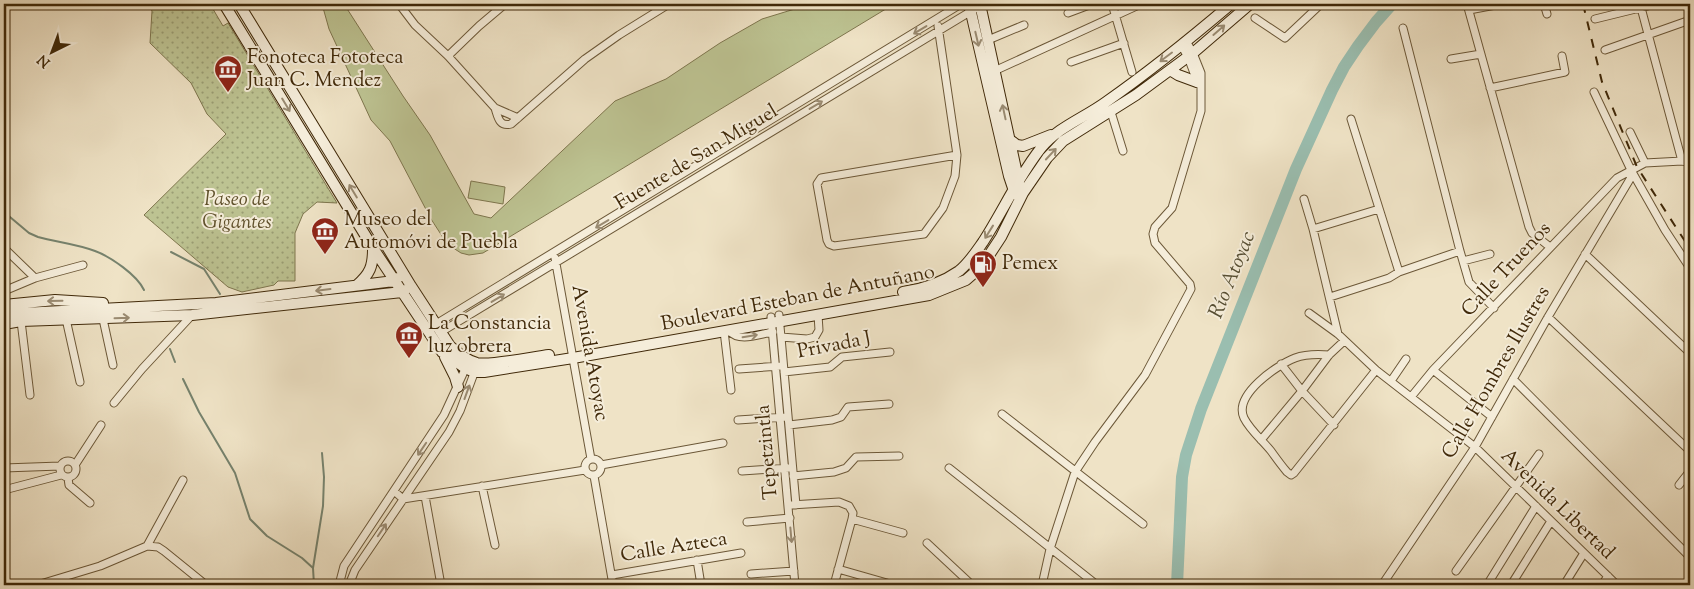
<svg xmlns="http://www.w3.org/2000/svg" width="1694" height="589" viewBox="0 0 1694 589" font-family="'Sorts Mill Goudy',serif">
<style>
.grass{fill:#bdc392;stroke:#7e764e}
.park{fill:url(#park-dots);stroke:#7e764e}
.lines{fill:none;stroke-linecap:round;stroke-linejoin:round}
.stream{stroke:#76826d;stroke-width:2}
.river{stroke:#9abeb0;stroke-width:12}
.street-casing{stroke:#6c5838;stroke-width:9}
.secondary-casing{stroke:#402909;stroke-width:12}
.primary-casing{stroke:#402909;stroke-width:13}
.street{stroke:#f5edda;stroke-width:7}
.secondary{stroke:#f5edda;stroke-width:10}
.primary{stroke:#e8c283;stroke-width:11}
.rail{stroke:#402909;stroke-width:2;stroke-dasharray:9 9;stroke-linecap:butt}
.oneway{stroke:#9a8b72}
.labels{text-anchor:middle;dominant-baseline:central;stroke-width:4;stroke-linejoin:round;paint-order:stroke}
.poi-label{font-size:20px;fill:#402909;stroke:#f5edda;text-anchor:start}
.street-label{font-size:20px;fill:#402909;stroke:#f5edda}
.park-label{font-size:20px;font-style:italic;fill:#5f502b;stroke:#f5edda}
.water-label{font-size:21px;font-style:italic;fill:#564e33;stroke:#f5edda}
</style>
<defs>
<pattern id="park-dots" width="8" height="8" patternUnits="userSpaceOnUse" patternTransform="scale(1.25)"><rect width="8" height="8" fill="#bdc392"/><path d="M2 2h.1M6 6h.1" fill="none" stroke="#9b9e75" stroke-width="1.8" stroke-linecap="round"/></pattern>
</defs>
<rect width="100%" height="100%" fill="#efe3c6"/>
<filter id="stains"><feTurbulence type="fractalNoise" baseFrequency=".004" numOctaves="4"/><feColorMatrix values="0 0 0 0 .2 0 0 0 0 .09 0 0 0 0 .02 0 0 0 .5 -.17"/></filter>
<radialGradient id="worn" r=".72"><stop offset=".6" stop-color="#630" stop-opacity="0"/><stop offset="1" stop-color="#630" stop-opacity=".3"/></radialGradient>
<path class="grass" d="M322,4H344L403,96L430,135L474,214L491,218L615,101L666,79L720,43L762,19L811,4H894L483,253L469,255L461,253L447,244L442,236L431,219L390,141L371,120L329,29Z
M471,181L505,187L503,204L468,198Z"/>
<path class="park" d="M149,4H210L223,26L228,23L337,203L317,202L303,214L295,233V281H278L274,285L242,292L228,287L144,215L226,134L207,114L191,83L150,43L152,11Z"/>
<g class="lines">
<path class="stream" d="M4,212L29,233L38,237C56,242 77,244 95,251C111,257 137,275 144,290
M171,252L204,269L220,294
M170,349L175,362
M183,379L199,412L235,473L250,519L267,536L302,558L313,568L314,585
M313,568L323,506L324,477L322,453"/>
<path class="river" d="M1177,585L1182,477L1186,455L1201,409L1296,169L1332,90L1344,67L1358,46L1376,22L1392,4"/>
<g class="street-casing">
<path id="street" d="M399,4L415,25L448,56L495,108L518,118
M1112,4L1132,72
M1467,4L1529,227L1532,233L1550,247
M1544,4L1547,14
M1640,4L1682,161
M1469,10L1501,4
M1068,13L1092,4
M1255,18L1285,38L1321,4
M1595,19L1656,4
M938,26L957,155L955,176L943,208L924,234L834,246L829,244L827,240L817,184L821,178L957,155
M1403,28L1460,251L1469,282L1494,308
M988,40L1024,25
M1181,45L1188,57L1198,84
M1605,50L1690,20
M448,56L479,26L505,4
M1451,59L1481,54
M1071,62L1124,43
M992,72L1141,4
M1490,88L1565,72L1562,56
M1594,92L1631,170L1665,230L1690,268
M495,108C498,117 499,127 511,124L585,59L619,35L669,4
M1111,112L1123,151
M1351,119L1399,272
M1630,132L1645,163
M1304,199L1313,229L1338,334
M1313,229L1379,209
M4,248L35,278L4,291
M1585,254L1690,353
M555,258L591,459
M1463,261L1490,254
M35,278L83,265
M1330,297L1389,278L1399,272L1460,251
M1309,313L1338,334L1376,370L1475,447L1617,585
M779,315L796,505
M771,317L795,585
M1548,317L1690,451
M66,319L80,382
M103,319L113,365
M21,321L30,395
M436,324L961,4
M724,331L731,390
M729,331C740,343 759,334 773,332
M441,332L983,4
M781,337L807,339L815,337L819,330L818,315
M1329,355C1317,354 1306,354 1295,358C1277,365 1233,395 1244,418C1250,430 1262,440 1271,451C1276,458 1281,465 1287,472L1291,475L1294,473L1376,370
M1281,364L1302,391L1334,425
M739,369L780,366
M1433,370L1492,417
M784,372L830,367L842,357L890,352
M1513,379L1690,557
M1391,381L1406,359
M1411,397L1433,370L1617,178L1645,163L1682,161L1690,163
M114,403L142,369L192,315
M1002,414L1143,524
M738,420L785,417
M789,425L832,420L841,417L848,407L889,404
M1261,440L1302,391L1329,355L1344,341
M585 467a8 8 0 1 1 16 0a8 8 0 1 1-16 0Z
M60 469a8 8 0 1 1 16 0a8 8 0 1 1-16 0Z
M75,465L101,425
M601,465L723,443
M4,468L60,466
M949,468L1097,585
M742,471L789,468
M594,476L613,585
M793,476L834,472L846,468L856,457L899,456
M68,478L69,485L90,503
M1679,485L1690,471
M482,486L495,545
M4,490L61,475
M394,491L403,499L585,470
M425,496L441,585
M791,505L839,502L849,506L853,513L852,519L834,585
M852,519L903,533
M747,522L790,518
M927,543L972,585
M147,546L158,547L164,551L206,585
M697,560L701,585
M838,569L887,583
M1456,571L1539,454
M751,574L794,571
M612,575L741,553
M37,585L100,566L147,546L183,480
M339,585L344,566L444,415L467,365
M349,585L355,570L449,432L460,411L476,368
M1042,585L1050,549L1075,472L1095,442L1145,375L1191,289L1190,284L1155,243L1153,234L1155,227L1172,208L1201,111V73L1193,53L1186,41
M1382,585L1475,447L1548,317L1633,174
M1487,585L1536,506
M1511,585L1551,521
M1564,585L1584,553
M1602,585L1608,576"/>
</g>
<g class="secondary-casing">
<path id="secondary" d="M224,4L373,248L442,352L465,368L474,372H484L573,358L929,295L966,280L982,266L1001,237L1023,193L1047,158L1063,141L1136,95L1193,53L1250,4
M239,4L411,286L450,346C458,353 466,360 477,363C490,366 533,357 549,355
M969,4L1009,176L1015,194
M980,4L1019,183
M1170,70L1178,75L1197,82
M1010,140L1017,145L1023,146L1051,135
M357,285C370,274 373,266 373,249
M903,292C923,289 942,283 959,271C969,263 976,252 983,242C1003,211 1018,177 1041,148C1058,127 1084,118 1106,102C1149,72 1191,38 1231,4
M4,305L55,300L103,303
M4,314L216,303L394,281L398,278
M4,324L21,321L192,315L402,292L405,290
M445,357L455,377L458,387"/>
</g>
<g class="primary-casing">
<path id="primary" d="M4,5V4"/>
</g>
<use href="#street" class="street"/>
<use href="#secondary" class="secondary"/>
<use href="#primary" class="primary"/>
<path class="rail" d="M1583,4L1602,82L1637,167L1690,249"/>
</g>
<defs><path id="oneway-shaft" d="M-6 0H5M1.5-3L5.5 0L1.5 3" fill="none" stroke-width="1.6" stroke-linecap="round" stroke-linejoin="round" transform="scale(1.25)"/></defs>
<g class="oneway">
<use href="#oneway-shaft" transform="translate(920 30) rotate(149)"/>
<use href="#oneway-shaft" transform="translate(1219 30) rotate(-41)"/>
<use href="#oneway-shaft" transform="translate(977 39) rotate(77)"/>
<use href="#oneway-shaft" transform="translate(1166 57) rotate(143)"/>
<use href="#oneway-shaft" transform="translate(286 105) rotate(59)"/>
<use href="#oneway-shaft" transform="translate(816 105) rotate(-31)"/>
<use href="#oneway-shaft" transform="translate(1004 112) rotate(-102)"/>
<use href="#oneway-shaft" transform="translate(1051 154) rotate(-47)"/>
<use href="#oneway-shaft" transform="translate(353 191) rotate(-121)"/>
<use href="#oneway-shaft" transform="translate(602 224) rotate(149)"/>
<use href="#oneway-shaft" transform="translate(989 232) rotate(122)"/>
<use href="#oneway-shaft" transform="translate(323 290) rotate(173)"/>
<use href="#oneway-shaft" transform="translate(498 298) rotate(-31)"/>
<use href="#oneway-shaft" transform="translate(55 301) rotate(179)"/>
<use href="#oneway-shaft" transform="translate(122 318) rotate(-2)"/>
<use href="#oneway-shaft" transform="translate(750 336) rotate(-9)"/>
<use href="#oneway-shaft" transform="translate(467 392) rotate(-70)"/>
<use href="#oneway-shaft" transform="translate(422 449) rotate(124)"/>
<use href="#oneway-shaft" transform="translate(382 530) rotate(-56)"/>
<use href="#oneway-shaft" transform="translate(791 535) rotate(85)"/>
</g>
<defs>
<g id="museum-pin" transform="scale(1.4375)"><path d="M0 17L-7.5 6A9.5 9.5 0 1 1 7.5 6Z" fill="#8f2418" stroke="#f5edda"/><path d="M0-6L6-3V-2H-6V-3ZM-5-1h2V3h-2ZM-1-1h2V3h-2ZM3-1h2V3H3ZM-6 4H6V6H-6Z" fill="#fff"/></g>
<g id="fuel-pin" transform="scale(1.4375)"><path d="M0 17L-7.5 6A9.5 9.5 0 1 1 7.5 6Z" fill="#8f2418" stroke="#f5edda"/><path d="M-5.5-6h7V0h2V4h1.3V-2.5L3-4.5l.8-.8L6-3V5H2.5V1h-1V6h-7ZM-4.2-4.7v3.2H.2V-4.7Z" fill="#fff"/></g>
</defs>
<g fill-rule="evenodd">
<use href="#museum-pin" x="228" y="69"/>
<use href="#museum-pin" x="325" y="231"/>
<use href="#fuel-pin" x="983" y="264"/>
<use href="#museum-pin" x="409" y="335"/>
</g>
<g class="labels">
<g class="poi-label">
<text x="247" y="58">Fonoteca Fototeca<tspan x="247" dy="23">Juan C. Mendez</tspan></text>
<text x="344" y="220">Museo del<tspan x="344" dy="23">Automóvi de Puebla</tspan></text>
<text x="1002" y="264">Pemex</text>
<text x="428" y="324">La Constancia<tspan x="428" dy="23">luz obrera</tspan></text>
</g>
<g class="street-label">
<text transform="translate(697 158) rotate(-31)">Fuente de San Miguel</text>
<text transform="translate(1507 270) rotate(-47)">Calle Truenos</text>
<text transform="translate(798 299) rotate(-11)">Boulevard Esteban de Antuñano</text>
<text transform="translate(834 346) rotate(-11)">Privada J</text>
<text transform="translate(589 353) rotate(80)">Avenida Atoyac</text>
<text transform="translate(1497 373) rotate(-60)">Calle Hombres Ilustres</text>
<text transform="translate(768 452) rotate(-95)">Tepetzintla</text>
<text transform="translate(1557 505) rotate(44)">Avenida Libertad</text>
<text transform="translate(674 548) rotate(-9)">Calle Azteca</text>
</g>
<g class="park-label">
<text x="237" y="200">Paseo de<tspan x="237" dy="23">Gigantes</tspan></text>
</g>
<g class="water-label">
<text transform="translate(1233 275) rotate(-68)">Río Atoyac</text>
</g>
</g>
<rect width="1694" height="589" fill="none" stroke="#efe3c6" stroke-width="20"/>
<rect x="5" y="5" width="1684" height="579" fill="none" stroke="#402909" stroke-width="2.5"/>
<rect x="10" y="10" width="1674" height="569" fill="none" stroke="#402909"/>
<g transform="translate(52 52) rotate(222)" stroke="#f5edda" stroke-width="4" paint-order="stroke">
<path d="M0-4L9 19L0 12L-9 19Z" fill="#402909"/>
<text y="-8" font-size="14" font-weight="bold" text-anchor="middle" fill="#402909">N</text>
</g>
<rect width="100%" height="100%" filter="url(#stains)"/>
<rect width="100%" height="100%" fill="url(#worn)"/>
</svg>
